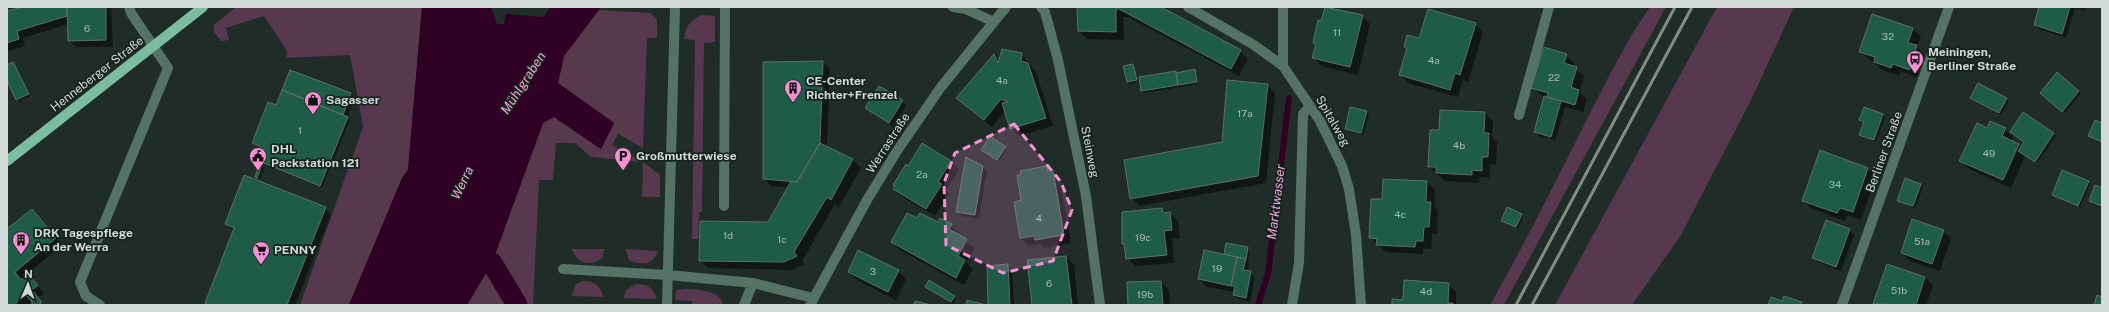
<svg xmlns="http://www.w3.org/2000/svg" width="2109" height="312" viewBox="0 0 2109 312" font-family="'Public Sans',sans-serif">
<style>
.green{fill:#57384c}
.water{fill:#300124}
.shadow{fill:#0007;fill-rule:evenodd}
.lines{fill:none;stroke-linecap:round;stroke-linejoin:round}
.stream{stroke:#300124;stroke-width:6}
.canal{stroke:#300124;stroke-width:21}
.building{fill:#1f5c48;stroke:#5e6e67}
.minor{stroke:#547366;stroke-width:10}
.major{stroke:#7cbca3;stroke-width:10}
.rail{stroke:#818c87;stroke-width:3}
.marked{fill:#f491d3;fill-opacity:0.2;stroke:#f491d3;stroke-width:3;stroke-dasharray:8 5;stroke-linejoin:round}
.labels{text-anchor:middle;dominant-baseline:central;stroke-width:3.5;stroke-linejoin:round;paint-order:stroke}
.number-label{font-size:10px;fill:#a5bbb3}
.poi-label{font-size:12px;font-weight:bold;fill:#d2dbd7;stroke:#16231e;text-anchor:start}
.street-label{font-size:12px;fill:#d2dbd7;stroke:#16231e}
.water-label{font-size:13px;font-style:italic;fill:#f6a4da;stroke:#16231e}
</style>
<rect width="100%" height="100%" fill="#1f2c27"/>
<path class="green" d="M236,7H422L408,170L402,178L349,305H300L363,127L350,55L286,58L287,51L264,16L226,28L229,40L221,41L214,32V25Z
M1650,7H1666L1504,305H1490C1523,247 1553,187 1583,127C1604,86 1624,44 1650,7Z
M1717,7H1794L1750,102L1681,235L1632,305H1555Z
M599,10L651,13L657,20V38H647L643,148L618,134L612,145L643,162L660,175V197H642L643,162L591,157L575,143H556L553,180H539L533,305H467L492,263L543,123L554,117L601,149L614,123L558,83L564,56Z
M702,15L715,16V42L704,43L702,212H699L698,239H692L695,40L684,39C685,27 690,20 702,15Z
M572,249H605L602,258C589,268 577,263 572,249Z
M625,249L658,251C653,265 642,266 629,260Z
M582,281C594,281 601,285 603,297L572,296L575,285Z
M636,284C648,284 653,288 657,299L624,298L626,290Z
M688,289C700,290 720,290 723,305H692V301L675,300L676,290Z"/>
<path class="water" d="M422,7H491L497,24H504L506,14L544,17L550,7H601L564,56L558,83L614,123L601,149L554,117L543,123L492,263L467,305H349L402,178L408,170Z"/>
<path class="shadow" d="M25,7H111L113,47H76L69,40L68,24L23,38L25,46L9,51L7,49V12Z
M1078,7H1158L1240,51L1248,59L1239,76L1128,17H1123L1124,40L1087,39L1079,31Z
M1326,7L1362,16L1370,24L1358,75L1322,66L1314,58L1316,45L1314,43Z
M2040,7H2086L2085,11L2075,8L2066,38L2039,29L2035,25Z
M1475,24L1483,32L1468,82L1463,80L1458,97L1408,83L1400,75L1407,49L1405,47L1420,39Z
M1913,29L1921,37L1917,47L1924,54L1917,77L1900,71L1899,76L1883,70L1860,52Z
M1021,54L1036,72L1053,126L1019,136L1011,128L1005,111L992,127L958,98L994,55L1000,61Z
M1566,55L1574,63L1573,67L1584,76L1579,92L1587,99L1583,112L1565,107L1555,140L1539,136L1535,131L1545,97L1541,95L1533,87Z
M823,62L830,69L827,146L853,160L861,168L839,207L835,204L802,261L804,264L793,270L708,268L700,260L768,223L788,187L771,186L764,179Z
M13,63L30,96L19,101L7,79V66Z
M1133,65L1138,82L1130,84L1127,81Z
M290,71L350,94L355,98L347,118L350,120L322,187L255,159L260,147L253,143L269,104L276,107ZM287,91L348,116L347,117L287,93Z
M1195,71L1198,84L1144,93L1142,91Z
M2057,74L2081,93L2065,113L2043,95Z
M1267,85L1275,93L1266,183L1139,206L1131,198L1223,143Z
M1971,98L2006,99L2009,101L2001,115Z
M902,101L906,106L893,127L867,108Z
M1865,108L1885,117L1876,142L1860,134L1864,123L1860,120Z
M1441,111L1485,113L1493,121L1492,138L1497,142L1496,165L1490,164L1489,178L1480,177L1479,183L1445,181L1429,167L1440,131Z
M1366,112L1369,114L1363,135L1346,129Z
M1988,129H2005L2013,137L2011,141L2022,148L2025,142L2054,134L2056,136L2037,163L2025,156L2011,188L1969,169L1961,161Z
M1005,147L1007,149L999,161L985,152Z
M1821,152L1868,168L1876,176L1861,220L1848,215L1845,221L1811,208L1803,200Z
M951,161L959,169L946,190L949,193L935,216L902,197L894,189L909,167Z
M262,166L264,168L260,179L256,176Z
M982,167L987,171L979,219L962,216L958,212Z
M1047,167L1060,179L1071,243L1044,248L1040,244L1029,246L1021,238L1022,176Z
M1427,182L1435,190L1434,206L1438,211L1437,234H1432L1431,249L1423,248V254L1386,252L1370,238Z
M2088,182L2090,184L2080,207L2053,194Z
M1920,185L1923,187L1915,208L1898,200Z
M2102,189V207L2090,201Z
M325,208L331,214L295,305H208L206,303L234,231L226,224Z
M1162,209L1166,214L1170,213L1178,221L1180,238H1172L1174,263L1135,266L1127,258L1126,246L1123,243Z
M32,210L62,245L27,274L44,293L38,298L44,305H33V302L29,305H7V231Z
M1521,215L1523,217L1518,229L1503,220Z
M918,219L951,225L959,233L958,235L975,248L966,262L973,269L964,285L900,250L892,242Z
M1849,230L1854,235L1841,271L1818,262L1813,258Z
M1943,231L1951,238L1940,271L1910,261L1902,253Z
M1226,244L1247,248L1249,250L1248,272L1255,277L1250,302L1239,299L1234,295L1235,292L1207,287L1199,279L1224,255Z
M859,252L898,271L906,279L896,300L857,280L849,272Z
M1066,257L1074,265L1078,305H1033Z
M1008,265L1012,269L1014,305H989Z
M1925,277L1933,285L1926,305L1875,304Z
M1161,282L1169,290L1170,305H1129Z
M1448,284L1456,292V305H1393Z
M926,287L954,296L956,299L953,304Z"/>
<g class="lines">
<path class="stream" d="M1258,305L1268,274L1289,98"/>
<path class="canal" d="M492,263L517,305"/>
</g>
<path class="building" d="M22,7H67V16L17,31L19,39L7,43V11Z
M67,7H106V40L68,41Z
M1077,7H1161L1241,50L1231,69L1119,9H1116V32L1078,31Z
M1325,7L1363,15L1350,67L1312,58L1316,44L1313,43L1318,20L1321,21Z
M2039,7H2070L2062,34L2034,25Z
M1428,9L1476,23L1460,75L1455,73L1450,90L1399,75L1407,48L1404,47L1407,35L1419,38Z
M1872,14L1913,28L1908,43L1917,45L1909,70L1893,64L1891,68L1874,62L1875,57L1859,52Z
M1544,47L1567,54L1564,63L1577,67L1571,87L1579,90L1575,105L1547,97L1548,93L1531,88Z
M1002,49L1022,53L1021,61L1028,63L1046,118L1010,129L1002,103L1008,102L1001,99L984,120L956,98L994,54L998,63Z
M823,61L820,143L797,182L763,179V62Z
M13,62L29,94L16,100L7,81V65Z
M1133,64L1137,80L1127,82L1123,66Z
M1195,69L1197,82L1178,85L1176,73Z
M290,70L351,93L343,115L282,90Z
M1176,71L1178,85L1141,91L1139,77Z
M2057,72L2079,91L2062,112L2040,93Z
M1227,80L1268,84L1258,176L1130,199L1124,160L1222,142Z
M1978,83L2007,98L1999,113L1970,98Z
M879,86L903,100L889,123L865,108Z
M282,90L348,117L320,186L254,159L260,146L252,143L268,102L276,105Z
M1544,96L1561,101L1551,137L1534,132Z
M1350,107L1367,111L1361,133L1345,129Z
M1864,107L1883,114L1874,140L1859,135L1864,122L1859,120Z
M1440,110L1485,112L1484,133H1489L1488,157H1482V171L1472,170V175L1436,173V167H1428L1430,130H1439Z
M2023,112L2054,133L2035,162L2018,151L2024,142L2010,132Z
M2095,120L2102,123V142L2088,136Z
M1990,121L2006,128L2002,136L2019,144L2003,180L1959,161L1977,123L1987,128Z
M990,136L1006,147L997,160L981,150Z
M820,143L853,159L831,200L827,197L794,252L797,256L784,262L699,261L700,221L768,222L791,181L797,182Z
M922,143L951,161L938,182L942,184L926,209L893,189L895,186L893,185L906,164L908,166Z
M1820,150L1868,168L1853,212L1840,208L1837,213L1802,201Z
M966,157L983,166L975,215L956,212Z
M259,164L262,165L257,178L255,177Z
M1047,166L1048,171L1053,170L1064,235L1035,240L1034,236L1020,238L1014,202L1021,200L1017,175H1021L1020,171Z
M2062,170L2089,181L2078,206L2052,195Z
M244,175L326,207L287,305H210L205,303L234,228L225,224Z
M1905,178L1921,184L1913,206L1897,201Z
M1383,179L1427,181L1426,202H1431L1429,227H1424L1423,241H1416L1415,247L1376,245L1377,239L1369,238L1371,199H1382Z
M2095,185L2102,188V206L2089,201Z
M1507,207L1522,214L1516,227L1501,221Z
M1162,208L1163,213L1170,212L1172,230L1164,231L1167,255L1126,259L1124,244H1122V212Z
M32,209L56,238L15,272L21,280L28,274L38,285L14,305H7V229Z
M907,213L917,218L920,213L938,222L940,218L952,224L949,229L967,239L958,256L965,260L956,278L891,242Z
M1912,219L1944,230L1932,264L1901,253Z
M1826,220L1850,229L1836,267L1812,258Z
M1226,243L1248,247L1246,259L1224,254Z
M858,250L899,270L888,292L848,272Z
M1204,250L1237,257L1231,286L1198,279Z
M1066,256L1072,305H1032L1027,260Z
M1237,257L1246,259L1243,270L1251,271L1246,298L1233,295L1235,286H1231Z
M1008,264L1010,305H988L987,266Z
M1887,264L1925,277L1916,305L1873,304Z
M929,280L955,296L951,302L925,287Z
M1404,280L1449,283L1448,303H1453V305H1392V299L1403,300Z
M1161,281L1163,305H1128L1127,282Z
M32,290L41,301V305H32V302L26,295Z
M2097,295L2102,297V305H2094Z
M1784,296L1802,302L1801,305H1768L1771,297L1782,301Z
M967,300L986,305H966Z
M915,301L931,305H914Z"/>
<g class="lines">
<path class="minor" d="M953,7L966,9L994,22
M1041,7L1045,12L1058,60L1086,196L1100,305
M1188,7L1254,45L1283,66L1320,121L1342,166L1349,189L1356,235L1361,305
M1283,66V7
M1519,115L1549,7
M724,206L725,7
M563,269L668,275L753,283L813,298
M100,305L86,296L80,282L168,68L131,13L129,7
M667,305L675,7
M744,305L753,283
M810,305L867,200L897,151L941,87L1006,7
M1292,305L1299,263L1303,114L1310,106
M1842,305L1949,7"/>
<path class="major" d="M7,161L203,7"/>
<path class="rail" d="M1516,305L1675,7
M1532,305L1692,7"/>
</g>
<path class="marked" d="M1014,124L1061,182L1072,210L1053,261L1003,273L946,245L944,183L955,153Z"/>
<defs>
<g id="bus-pin" transform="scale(0.9)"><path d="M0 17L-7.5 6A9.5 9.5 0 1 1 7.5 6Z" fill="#f491d3" stroke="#16231e"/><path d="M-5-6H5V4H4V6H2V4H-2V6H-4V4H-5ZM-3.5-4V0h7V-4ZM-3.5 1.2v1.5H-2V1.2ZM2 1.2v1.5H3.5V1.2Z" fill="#111"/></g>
<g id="building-pin" transform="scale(0.9)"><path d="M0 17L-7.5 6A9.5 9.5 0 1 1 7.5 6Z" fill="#f491d3" stroke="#16231e"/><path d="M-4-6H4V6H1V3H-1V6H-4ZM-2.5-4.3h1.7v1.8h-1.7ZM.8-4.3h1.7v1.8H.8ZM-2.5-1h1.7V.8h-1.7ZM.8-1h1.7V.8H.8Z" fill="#111"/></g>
<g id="shop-pin" transform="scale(0.9)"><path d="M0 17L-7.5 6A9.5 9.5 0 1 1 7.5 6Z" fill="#f491d3" stroke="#16231e"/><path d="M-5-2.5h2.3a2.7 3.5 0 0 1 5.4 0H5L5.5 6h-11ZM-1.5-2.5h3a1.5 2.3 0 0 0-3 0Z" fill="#111"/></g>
<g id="civic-pin" transform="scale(0.9)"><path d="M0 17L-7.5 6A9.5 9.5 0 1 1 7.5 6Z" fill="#f491d3" stroke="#16231e"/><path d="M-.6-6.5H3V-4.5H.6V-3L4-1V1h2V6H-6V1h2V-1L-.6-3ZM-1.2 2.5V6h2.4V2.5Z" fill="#111"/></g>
<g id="parking-pin" transform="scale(0.9)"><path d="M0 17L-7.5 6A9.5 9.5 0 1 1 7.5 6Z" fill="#f491d3" stroke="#16231e"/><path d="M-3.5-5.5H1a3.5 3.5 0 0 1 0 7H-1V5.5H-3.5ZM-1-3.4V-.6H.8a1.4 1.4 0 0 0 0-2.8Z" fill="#111"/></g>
<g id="supermarket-pin" transform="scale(0.9)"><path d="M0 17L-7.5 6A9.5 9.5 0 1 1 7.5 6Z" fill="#f491d3" stroke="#16231e"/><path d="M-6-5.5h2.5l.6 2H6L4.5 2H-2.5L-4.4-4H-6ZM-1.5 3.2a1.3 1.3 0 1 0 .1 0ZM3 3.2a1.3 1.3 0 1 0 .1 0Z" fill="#111"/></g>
</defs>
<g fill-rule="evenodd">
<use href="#bus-pin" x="1915" y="59"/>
<use href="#building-pin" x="793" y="88"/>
<use href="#shop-pin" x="313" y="100"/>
<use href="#civic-pin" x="258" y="156"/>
<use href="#parking-pin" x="623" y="156"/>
<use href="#building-pin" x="21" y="240"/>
<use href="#supermarket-pin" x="261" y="250"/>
</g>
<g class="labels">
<g class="number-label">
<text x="87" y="28">6</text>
<text x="1337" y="32">11</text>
<text x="1888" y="36">32</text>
<text x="1434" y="60">4a</text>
<text x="1554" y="77">22</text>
<text x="1002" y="80">4a</text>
<text x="1245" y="113">17a</text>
<text x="300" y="130">1</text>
<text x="1459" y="145">4b</text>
<text x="1989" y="153">49</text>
<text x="922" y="174">2a</text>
<text x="1835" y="184">34</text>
<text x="1400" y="214">4c</text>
<text x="1039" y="218">4</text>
<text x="728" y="235">1d</text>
<text x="1143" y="237">19c</text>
<text x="782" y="239">1c</text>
<text x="1922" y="241">51a</text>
<text x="1217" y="268">19</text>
<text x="873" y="271">3</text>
<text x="1049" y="283">6</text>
<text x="1899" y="290">51b</text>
<text x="1426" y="291">4d</text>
<text x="1145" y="294">19b</text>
</g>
<g class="poi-label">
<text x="1928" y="52">Meiningen,<tspan x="1928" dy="14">Berliner Straße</tspan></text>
<text x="806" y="81">CE-Center<tspan x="806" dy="14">Richter+Frenzel</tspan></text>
<text x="326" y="100">Sagasser</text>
<text x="271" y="149">DHL<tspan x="271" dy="14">Packstation 121</tspan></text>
<text x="636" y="156">Großmutterwiese</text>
<text x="34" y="233">DRK Tagespflege<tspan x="34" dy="14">An der Werra</tspan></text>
<text x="274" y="250">PENNY</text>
</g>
<g class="street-label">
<text transform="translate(97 74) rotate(-38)">Henneberger Straße</text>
<text transform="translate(1333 121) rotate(60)">Spitalweg</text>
<text transform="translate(888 143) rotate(-57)">Werrastraße</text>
<text transform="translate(1090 152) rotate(79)">Steinweg</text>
<text transform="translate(1884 152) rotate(-70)">Berliner Straße</text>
</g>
<g class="water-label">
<text transform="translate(523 83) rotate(-57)">Mühlgraben</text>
<text transform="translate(462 183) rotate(-64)">Werra</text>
<text transform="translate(1276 202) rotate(-83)">Marktwasser</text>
</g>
</g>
<rect width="2109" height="312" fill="none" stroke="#d2dbd7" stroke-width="16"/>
<g transform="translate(28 284) rotate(2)" stroke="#16231e" stroke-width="3" paint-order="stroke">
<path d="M0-3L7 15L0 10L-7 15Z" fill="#d2dbd7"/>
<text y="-6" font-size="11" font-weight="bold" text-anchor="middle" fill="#d2dbd7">N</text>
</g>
</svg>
